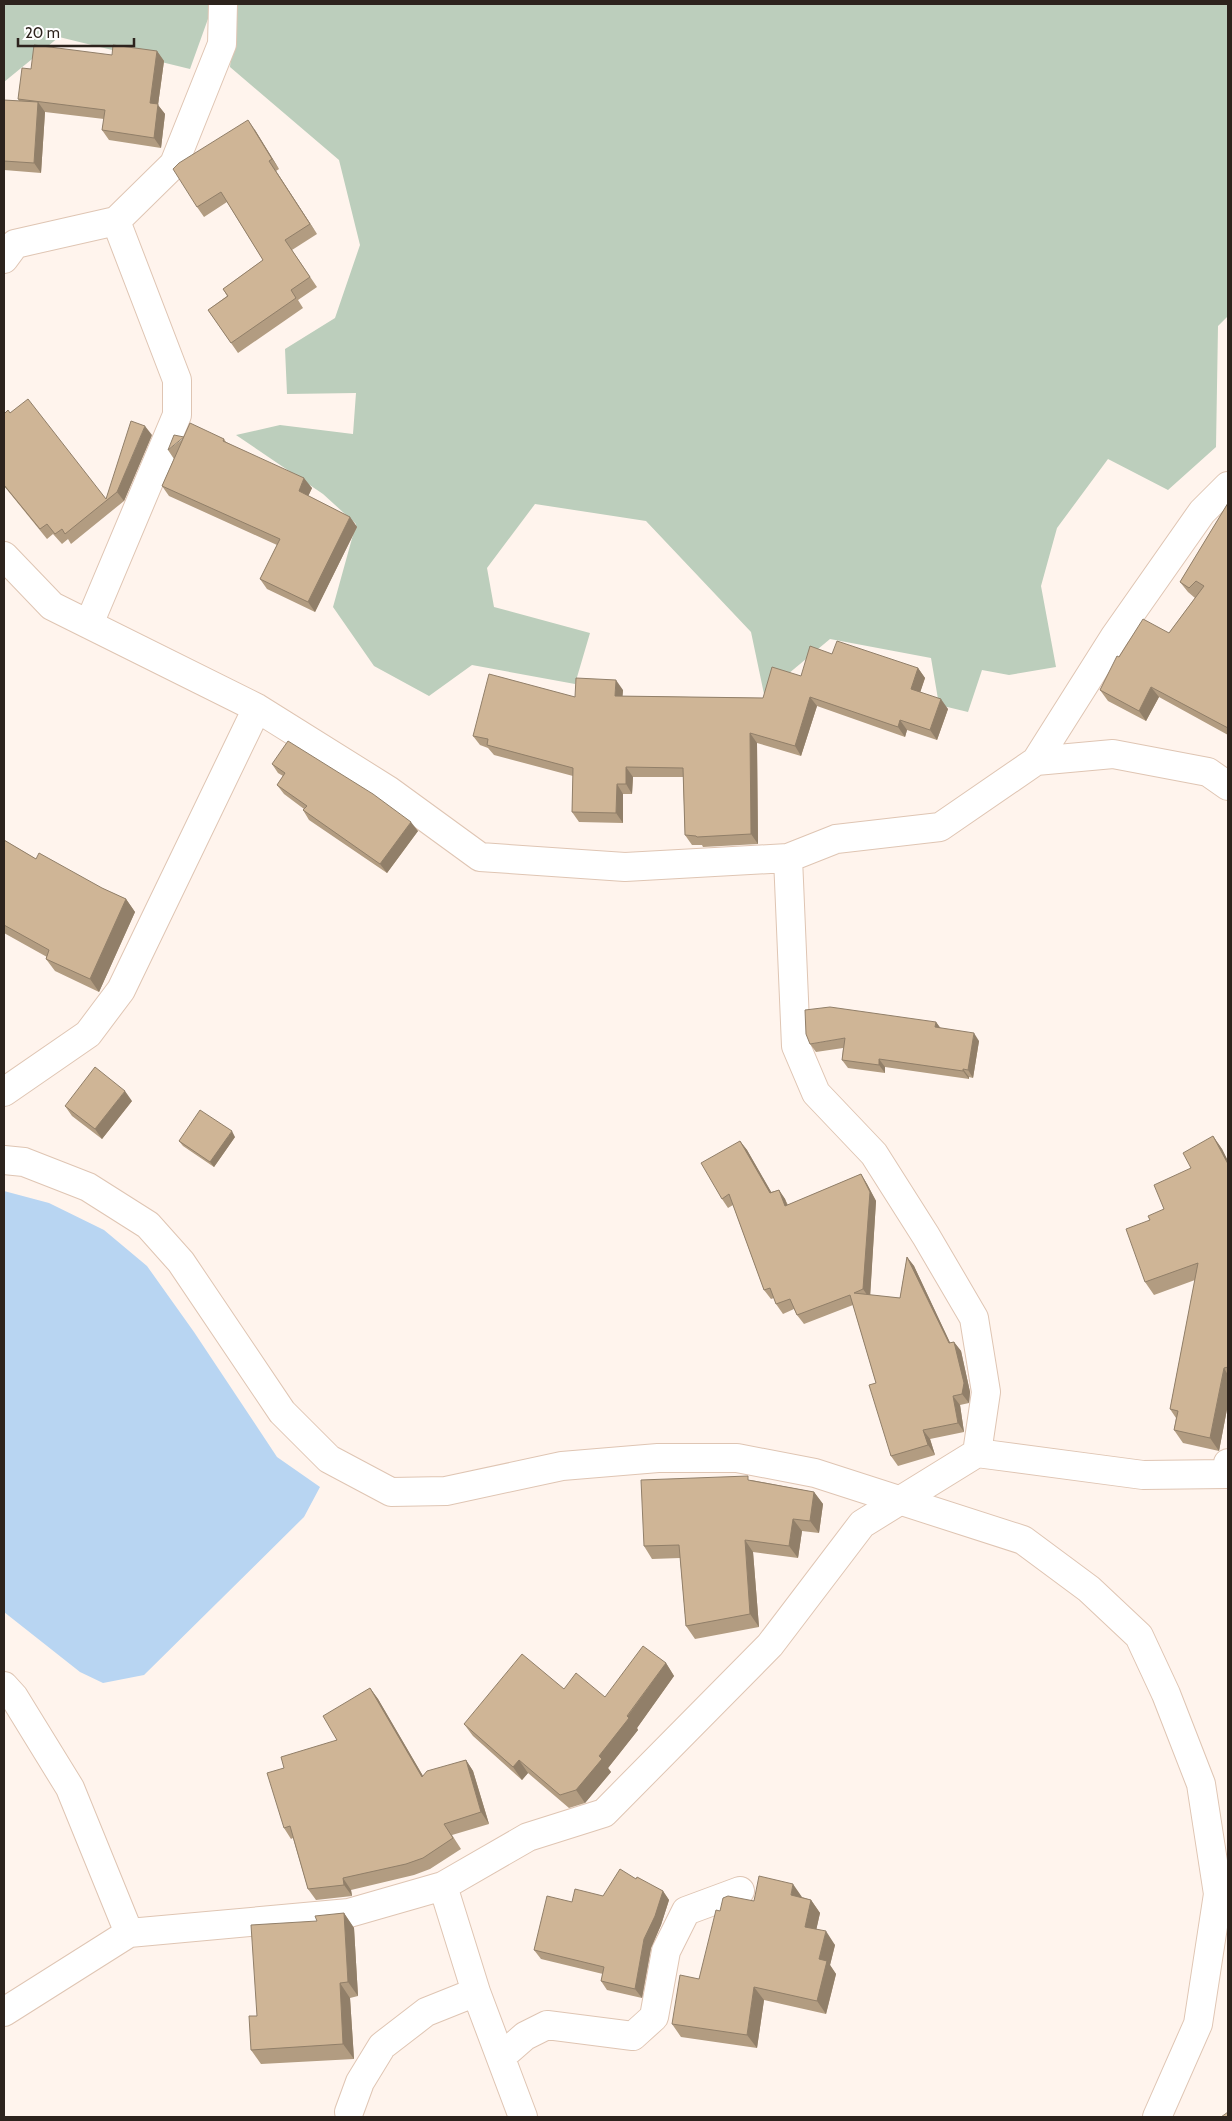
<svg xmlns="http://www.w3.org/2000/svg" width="1232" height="2121" viewBox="0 0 1232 2121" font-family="Cabin,sans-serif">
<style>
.green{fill:#bccebc}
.water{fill:#b8d5f2}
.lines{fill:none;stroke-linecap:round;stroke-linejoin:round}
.minor-casing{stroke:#dfc5b3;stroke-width:30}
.tertiary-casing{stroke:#dfc5b3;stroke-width:30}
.minor{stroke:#fff;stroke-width:28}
.tertiary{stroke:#fff;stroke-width:28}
.wall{fill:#b29c81}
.shaded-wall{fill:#917f69}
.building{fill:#cfb596;stroke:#917f69}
</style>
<rect width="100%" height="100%" fill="#fff4ed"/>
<path class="green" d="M4,4H212L213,5L190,69L59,37L4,82Z
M233,4H1228V316L1218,326L1216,447L1168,490L1108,459L1057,528L1041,586L1056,667L1009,675L982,670L968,712L939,705L931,658L830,639L764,694L751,632L646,521L535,504L487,568L494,607L590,633L575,684L472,665L429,696L374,666L333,607L356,524L323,494L236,435L280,425L353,434L356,393L287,394L285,349L335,318L360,245L339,160L230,67L235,12Z"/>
<path class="water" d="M4,1191L49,1203L104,1230L147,1266L194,1332L277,1457L320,1487L304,1517L144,1675L103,1683L80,1672L4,1612Z"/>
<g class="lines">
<g class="minor-casing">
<path id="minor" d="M4,259L15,244L116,221L174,164L222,44L223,4
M4,556L52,606L257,708L388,790L480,857L625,867L788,858L836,839L940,827L1036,761L1115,636L1202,512L1228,486
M89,624L177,415V380L116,221
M1036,761L1113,754L1208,772L1228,786
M4,1092L88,1034L121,990L257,708
M977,1453L1143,1475L1226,1474L1228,1463
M4,1686L14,1697L70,1788L129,1933
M443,1886L476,1992L523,2117
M4,2012L129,1933L349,1913L443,1886L528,1837L604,1813L770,1645L862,1524L977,1453L986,1392L974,1318L926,1236L874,1154L816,1093L796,1046L788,858
M501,2057L525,2036L547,2025L633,2036L654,2017L666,1951L686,1911L740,1891
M349,2112L360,2082L382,2046L426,2012L476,1992"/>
</g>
<g class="tertiary-casing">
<path id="tertiary" d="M4,1160L24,1162L88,1187L148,1225L181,1262L282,1412L329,1459L391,1492L446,1491L562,1466L658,1458H737L815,1473L1023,1540L1089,1589L1139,1636L1166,1694L1201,1784L1218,1894L1198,2024L1157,2117"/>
</g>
<use href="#minor" class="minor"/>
<use href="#tertiary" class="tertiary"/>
</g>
<path class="wall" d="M157,51L164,61L158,105L165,114L161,148L109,140L102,130L104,119L45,112L41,173L4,170V100L19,101L18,99L31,69L112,55Z
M255,130L279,169L276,171L317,234L292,250L317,287L298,300L303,308L238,353L208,310L227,296L223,289L263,260L227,202L204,217L197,207Z
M10,413L106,499L152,435L124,501L71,544L68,539L62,544L53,534L47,539L4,486V414Z
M184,438L224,439L226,442L312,488L308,496L350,517L357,527L315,612L267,589L260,579L277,545L169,496L162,486L174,459L168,450Z
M1228,503V735L1159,697L1146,721L1108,701L1100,690L1119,657L1169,633L1195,598L1188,592L1180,582Z
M832,654L918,668L925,678L920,692L948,709L937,740L907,730L905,737L817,706L801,756L757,743L758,844L703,847L702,845H692L685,835L683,777H633L632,794H623V823L579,822L572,812L573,776L494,755L488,748L480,745L473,736L575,697L623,690L622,696L763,698L801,676Z
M272,764L418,831L387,873L309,820L303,810L304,809L284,794L277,785L283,776L278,773Z
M4,840L36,859L126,899L135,912L99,992L55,971L46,959L47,957L4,933Z
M936,1022L940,1028L979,1041L973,1078L969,1077V1079L885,1067V1073L848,1068L842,1060L843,1048L816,1052L810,1044Z
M132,1101L102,1139L72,1116L65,1106Z
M1213,1136L1222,1149L1228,1161V1404L1219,1451L1183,1443L1174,1430L1176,1418L1170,1409L1195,1280L1154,1295L1145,1282L1150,1220L1164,1209Z
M235,1137L214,1167L183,1146L179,1141Z
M740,1141L747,1150L771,1192L779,1190L785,1199L788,1205L861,1174L867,1184L876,1201L870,1295L900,1298L907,1257L914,1266L950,1343L954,1342L961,1351L970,1392L969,1403L960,1405L964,1432L930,1439L935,1455L898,1466L891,1456L876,1383L853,1305L804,1324L797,1315L794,1309L783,1314L776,1304L774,1298L771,1299L764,1290L733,1205L728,1208L722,1199Z
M751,1480L814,1492L823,1504L819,1533L802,1531L798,1558L753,1552L759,1627L695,1639L686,1626L680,1558L652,1559L644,1546Z
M666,1663L674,1676L637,1728L638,1730L608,1768L611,1772L585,1803L569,1808L528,1773L522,1780L473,1736L464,1724L564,1689L605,1697Z
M370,1688L378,1699L423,1776L466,1760L473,1771L489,1824L452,1835L461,1849L430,1869L414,1875L351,1890L352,1896L316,1900L308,1889L293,1838L291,1839L284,1828V1768L337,1740Z
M636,1879L663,1891L669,1900L661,1925L651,1948L642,1998L607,1990L601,1981L603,1974L541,1959L534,1950L572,1902L603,1896Z
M802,1897L811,1900L820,1913L816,1930L835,1945L830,1965L836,1974L826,2014L764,2000L757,2048L681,2037L672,2024L699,1979L720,1911L754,1901Z
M344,1913L354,1928L358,1996L350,1998L354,2059L261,2064L251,2050L257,2016L317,1921Z"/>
<path class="shaded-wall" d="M157,51L164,61L158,105L165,114L161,148L154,138L150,103Z
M38,102L45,112L41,173L34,163Z
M248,120L255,130L279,169L272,159Z
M269,161L276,171L317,234L310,224Z
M145,426L152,435L124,501L117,492Z
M304,478L312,488L306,501L299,491Z
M350,517L357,527L315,612L308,602Z
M918,668L925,678L918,699L911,689Z
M616,680L623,690L622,706L615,696Z
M1151,687L1159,697L1146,721L1139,711Z
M810,697L817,706L801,756L795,746Z
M941,699L948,709L937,740L930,730Z
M900,720L907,730L905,737L898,727Z
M750,733L757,743L758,844L751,834Z
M626,767L633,777L632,794L626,784Z
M617,784L623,794V823L616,813Z
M411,822L418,831L387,873L380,864Z
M126,899L135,912L99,992L90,979Z
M936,1022L942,1030L935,1027Z
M974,1033L979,1041L973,1078L968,1070Z
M879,1059L885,1067V1073L879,1065Z
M963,1069L969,1077V1079L963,1071Z
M125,1091L132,1101L102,1139L95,1129Z
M232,1131L235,1137L214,1167L210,1162Z
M1213,1136L1222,1149L1228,1161V1164Z
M740,1141L747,1150L777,1202L770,1193Z
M861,1174L867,1184L876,1201L870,1299L863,1289Z
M779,1190L785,1199L791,1216L785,1206Z
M907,1257L914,1266L955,1353L949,1343Z
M954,1342L961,1351L970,1392L969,1403L962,1394Z
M1224,1368L1228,1375V1404L1219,1451L1210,1438Z
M953,1396L960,1405L964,1432L958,1423Z
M923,1430L930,1439L935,1455L928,1445Z
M814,1492L823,1504L819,1533L810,1521Z
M793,1519L802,1531L798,1558L789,1546Z
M745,1540L753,1552L759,1627L750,1614Z
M666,1663L674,1676L637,1728L638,1730L608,1768L611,1772L585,1803L576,1790L599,1756Z
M370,1688L378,1699L430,1788L422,1777Z
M466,1760L473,1771L489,1824L481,1812Z
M519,1760L528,1773L522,1780L513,1767Z
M343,1878L351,1890L352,1896L344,1885Z
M793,1884L802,1897L800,1908L791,1895Z
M663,1891L669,1900L661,1925L651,1948L642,1998L635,1989L644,1939Z
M811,1900L820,1913L814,1940L805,1927Z
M344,1913L354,1928L358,1996L348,1982Z
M826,1931L835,1945L830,1965L836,1974L826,2014L817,2001L819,1959Z
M340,1983L350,1998L354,2059L343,2044Z
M754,1987L764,2000L757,2048L747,2035Z"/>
<path class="building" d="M34,45L112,55L113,45L157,51L150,103L158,104L154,138L102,130L105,110L18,99L22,68L31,69Z
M4,100L38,102L34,163L4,161Z
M248,120L272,159L269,161L310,224L285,240L310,277L291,290L296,298L231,343L208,310L228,296L223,289L263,260L221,192L197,207L173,169L179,163Z
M28,399L106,499L131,421L145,426L117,492L65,534L62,529L55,534L47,524L40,529L4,485V414L8,410L10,413Z
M190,423L224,439L223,441L304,478L299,491L350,517L308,602L260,579L280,539L162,486Z
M174,435L184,437L168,450Z
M1228,503V728L1151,687L1139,711L1100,690L1117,656L1119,657L1143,619L1169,633L1204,586L1196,581L1189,588L1180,582Z
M837,641L918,668L911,689L941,699L930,730L900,720L898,727L810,697L795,746L750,733L751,834L697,837L696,836L685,835L683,768L626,767V784H617L616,813L572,812L573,768L487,745L488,739L473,736L489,674L575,697L576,678L616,680L615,696L763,698L772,667L801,676L810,646L832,654Z
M288,741L373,794L411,822L380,864L303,810L307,806L277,785L285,773L272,764Z
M4,840L36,859L39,853L102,888L126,899L90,979L46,959L49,950L4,925Z
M830,1007L936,1022L935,1027L974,1033L968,1070L963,1069V1071L879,1059V1065L842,1060L845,1038L810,1044L806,1034L805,1010Z
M95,1067L125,1091L95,1129L65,1106Z
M200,1110L232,1131L210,1162L179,1141Z
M1213,1136L1228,1164V1367L1224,1368L1210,1438L1174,1430L1178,1411L1170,1409L1198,1263L1145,1282L1126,1229L1150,1220L1148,1216L1164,1209L1154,1185L1191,1168L1183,1153Z
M740,1141L770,1193L779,1190L785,1206L861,1174L870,1192L863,1289L854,1293L900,1298L907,1257L949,1343L954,1342L964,1383L962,1394L953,1396L958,1423L923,1430L928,1445L891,1456L869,1385L876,1383L850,1295L797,1315L790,1299L776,1304L770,1288L764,1290L729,1194L722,1199L701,1163Z
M748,1476V1480L814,1492L810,1521L793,1519L789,1546L745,1540L750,1614L686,1626L679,1545L644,1546L641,1480Z
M643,1646L666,1663L627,1716L629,1718L599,1756L602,1759L576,1790L560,1795L519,1760L513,1767L464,1724L522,1654L564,1689L576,1673L605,1697Z
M370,1688L422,1777L427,1771L466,1760L481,1812L444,1824L453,1838L423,1858L406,1864L343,1878L344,1885L308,1889L290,1826L284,1828L267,1773L284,1768L281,1757L337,1740L323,1716Z
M620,1869L636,1879L637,1877L663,1891L655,1916L644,1939L635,1989L601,1981L604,1967L534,1950L547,1896L572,1902L575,1889L603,1896Z
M759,1876L793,1884L791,1895L811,1900L805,1927L826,1931L819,1959L827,1961L817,2001L754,1987L747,2035L672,2024L680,1975L699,1979L716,1910L720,1911L723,1898L728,1896L754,1901Z
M344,1913L348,1982L340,1983L343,2044L251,2050L249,2016H257L251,1925L317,1921L315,1916Z
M1228,2112V2117H1221Z"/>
<rect width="1232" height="2121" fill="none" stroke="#2d231d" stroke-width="10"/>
<path d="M18 38v8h116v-8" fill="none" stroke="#2d231d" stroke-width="2.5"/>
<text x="25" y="38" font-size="15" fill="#2d231d" stroke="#ffffff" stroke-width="4" paint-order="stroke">20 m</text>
</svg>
